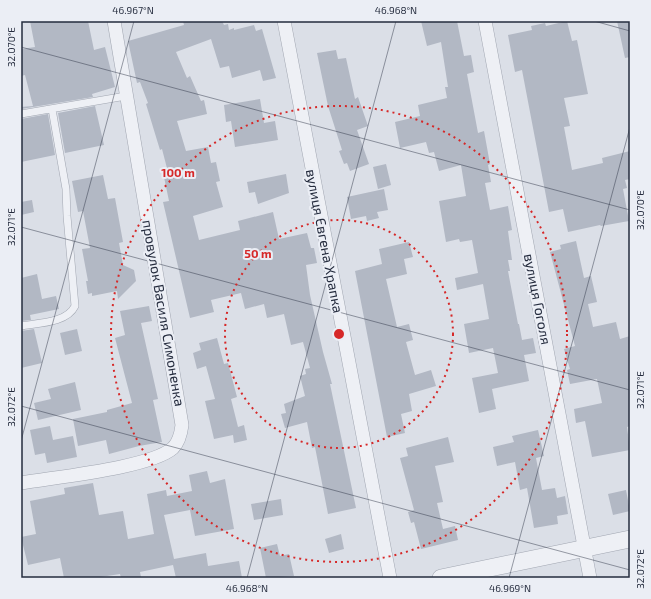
<svg xmlns="http://www.w3.org/2000/svg" width="651" height="599" viewBox="0 0 651 599" font-family="'Exo 2',sans-serif">
<style>
.building{fill:#b2b8c4}
.lines{fill:none;stroke-linecap:round;stroke-linejoin:round}
.service-casing{stroke:#a1a6b1;stroke-width:8}
.minor-casing{stroke:#a1a6b1;stroke-width:14}
.tertiary-casing{stroke:#a1a6b1;stroke-width:18}
.service{stroke:#eef0f5;stroke-width:7}
.minor{stroke:#eef0f5;stroke-width:13}
.tertiary{stroke:#eef0f5;stroke-width:17}
.ticks{fill:none;stroke:#252c3e;stroke-width:1;stroke-opacity:0.45}
.ring{fill:none;stroke:#d62828;stroke-width:2;stroke-dasharray:2 4}
.labels{text-anchor:middle;dominant-baseline:central;stroke-width:4;stroke-linejoin:round;paint-order:stroke}
.street-label{font-size:14px;fill:#252c3e;stroke:#ebeef5}
.centre{fill:#d62828;stroke:#ebeef5;stroke-width:2}
.ring-label{font-size:12px;text-anchor:middle;font-weight:bold;fill:#d62828;stroke:#ebeef5;stroke-width:4;stroke-linejoin:round;paint-order:stroke}
.neatline{fill:none;stroke:#252c3e;stroke-width:1.5}
.ticks-label{font-size:10px;text-anchor:middle;fill:#252c3e}
</style>
<rect width="100%" height="100%" fill="#dbdfe7"/>
<path class="building" d="M30,21H88L94,50L105,47L115,87L92,94L93,97L21,109V107L33,106L25,75L21,76V49L35,47Z
M183,21H222L224,25L228,24L229,30L234,28V30L254,25L256,31L262,29L276,78L263,81L260,70L232,78L229,66L220,68L211,39L176,52L187,78L190,76L201,101L204,100L207,114L177,121L186,151L208,147L211,163L216,162L220,181L216,182L223,207L193,216L199,240L240,230L238,221L273,212L279,239L307,233L311,248H314L317,263L306,265L310,295L323,352L332,384H330L356,508L328,514L315,447L312,448L307,422L285,428L281,414L286,413L284,404L305,396L300,376L306,374L305,369L310,368L303,342L291,345L284,314L267,318L264,304L245,309L241,293L211,300L214,312L190,318L163,202L169,201L164,177L169,176L162,149L160,150L146,104L148,103L140,82L137,83L128,41L184,25Z
M421,21H457L464,56L471,55L474,72L467,74L478,133L484,131L490,164L488,165L491,182L485,183L490,210L508,206L512,230L508,231L512,260H508L510,271H508L518,324H519L522,340L533,338L536,353L524,355L529,381L492,389L496,409L479,413L472,378L498,373L493,348L469,353L464,324L489,319L483,284L457,290L455,278L478,273L472,240L460,242L459,239L446,242L439,201L466,196L461,165L439,171L434,152L429,153L426,142L400,148L395,122L420,116L418,105L447,98L445,87H448L441,42L427,46Z
M567,21L572,41L577,40L588,94L564,98L570,126L564,127L572,170L603,163L602,158L630,151V179L625,180L627,188L623,189L629,221L601,226L600,225L568,232L563,209L549,212L522,70L515,72L508,35L532,30L531,26L545,23L546,26Z
M617,21H630V57L625,58Z
M336,50L338,59L346,58L355,99L358,97L368,126L357,130L369,164L350,171L347,163L344,164L339,151L342,150L328,106L317,53Z
M260,99L264,123L275,121L278,140L235,147L231,121L226,122L224,105Z
M95,106L104,145L65,153L58,113Z
M48,114L55,155L21,162V119Z
M386,164L391,185L378,189L373,167Z
M286,174L289,193L258,204L255,192L249,193L247,182Z
M103,175L108,199L115,198L123,242L119,243L123,265L134,270L136,281L118,299L117,291L92,296V293L88,294L86,281H88L82,249L90,248L83,211L78,212L72,181Z
M384,189L388,210L377,212L379,218L367,221L366,216L351,219L347,197Z
M32,200L34,212L21,215V202Z
M576,241L584,278L591,276L597,302L588,304L593,327L616,322L620,339L630,336V426L627,427L630,450L592,457L585,421L576,423L574,409L602,403L597,379L570,384L567,370L570,369L564,349L575,346L550,252L561,249L560,245Z
M409,242L413,257L404,259L407,274L386,279L397,327L409,324L413,340L406,342L415,375L431,370L436,386L409,394L412,411L401,414L405,433L387,437L355,271L382,264L379,249Z
M37,274L42,299L56,296L59,309L30,315L31,320L21,321V278Z
M149,306L152,321L141,323L158,399L153,400L162,442L139,446L109,454L106,440L78,446L73,419L107,412V410L132,403L115,338L125,335L120,311Z
M34,329L42,363L21,368V331Z
M77,329L82,351L65,355L60,333Z
M217,338L224,364L228,363L237,397L231,399L238,427L244,425L247,440L234,443L233,435L214,439L205,401L215,399L206,366L197,369L193,353L201,350L199,343Z
M75,382L81,410L38,420L34,403L51,399L48,389Z
M50,426L53,440L73,436L77,457L47,463L45,453L35,455L30,430Z
M538,430L544,456L536,458L542,490L555,488L557,498L565,496L568,514L557,516L558,524L534,528L527,488L520,490L515,462L497,466L493,447L514,442L512,436Z
M448,437L454,462L435,466L443,502L437,503L443,529L455,526L458,540L421,549L414,522L411,523L408,512L414,510L400,458L408,456L406,448Z
M207,471L210,483L225,479L234,529L195,536L190,510L164,515L174,559L206,553L208,566L239,561L242,578H176L173,565L140,572L141,577L133,578H121L120,574L94,578H64L60,558L28,565L21,537L36,534L30,501L65,494L64,488L93,483L99,515L123,511L128,539L154,534L147,494L166,490L167,496L192,491L189,475Z
M626,490L630,511L613,515L608,494Z
M281,499L283,515L254,520L251,504Z
M341,534L344,549L329,553L325,539Z
M277,544L280,556L289,554L294,576L266,578L260,548Z"/>
<g class="lines">
<g class="service-casing">
<path id="service" d="M21,114L126,96
M21,326C38,323 67,323 75,306L67,216L66,189L52,109"/>
</g>
<g class="minor-casing">
<path id="minor" d="M284,21L390,578
M485,21L590,578
M21,483C55,477 150,468 173,448C179,442 181,433 182,425L114,21"/>
</g>
<g class="tertiary-casing">
<path id="tertiary" d="M441,578L630,539"/>
</g>
<use href="#service" class="service"/>
<use href="#minor" class="minor"/>
<use href="#tertiary" class="tertiary"/>
</g>
<path class="ticks" d="M594,21L630,31M21,47L630,210M21,227L630,390M21,406L630,570M21,441L134,21M247,578L396,21M509,578L630,127"/>
<g class="ring">
<circle cx="339" cy="334" r="114"/>
<circle cx="339" cy="334" r="228"/>
</g>
<g class="labels">
<g class="street-label">
<text transform="translate(325 241) rotate(79)">вулиця Євгена Храпка</text>
<text transform="translate(538 299) rotate(79)">вулиця Гоголя</text>
<text transform="translate(164 313) rotate(80)">провулок Василя Симоненка</text>
</g>
</g>
<circle cx="339" cy="334" r="6" class="centre"/>
<g class="ring-label">
<text x="178" y="177">100 m</text>
<text x="258" y="258">50 m</text>
</g>
<rect width="651" height="599" fill="none" stroke="#ebeef5" stroke-width="44"/>
<rect x="22" y="22" width="607" height="555" class="neatline"/>
<g class="ticks-label">
<text x="133" y="14">46.967°N</text>
<text x="396" y="14">46.968°N</text>
<text transform="translate(11 47) rotate(-90)" y="4">32.070°E</text>
<text transform="translate(640 210) rotate(-90)" y="4">32.070°E</text>
<text transform="translate(11 227) rotate(-90)" y="4">32.071°E</text>
<text transform="translate(640 390) rotate(-90)" y="4">32.071°E</text>
<text transform="translate(11 407) rotate(-90)" y="4">32.072°E</text>
<text transform="translate(640 569) rotate(-90)" y="4">32.072°E</text>
<text x="247" y="592">46.968°N</text>
<text x="510" y="592">46.969°N</text>
</g>
</svg>
